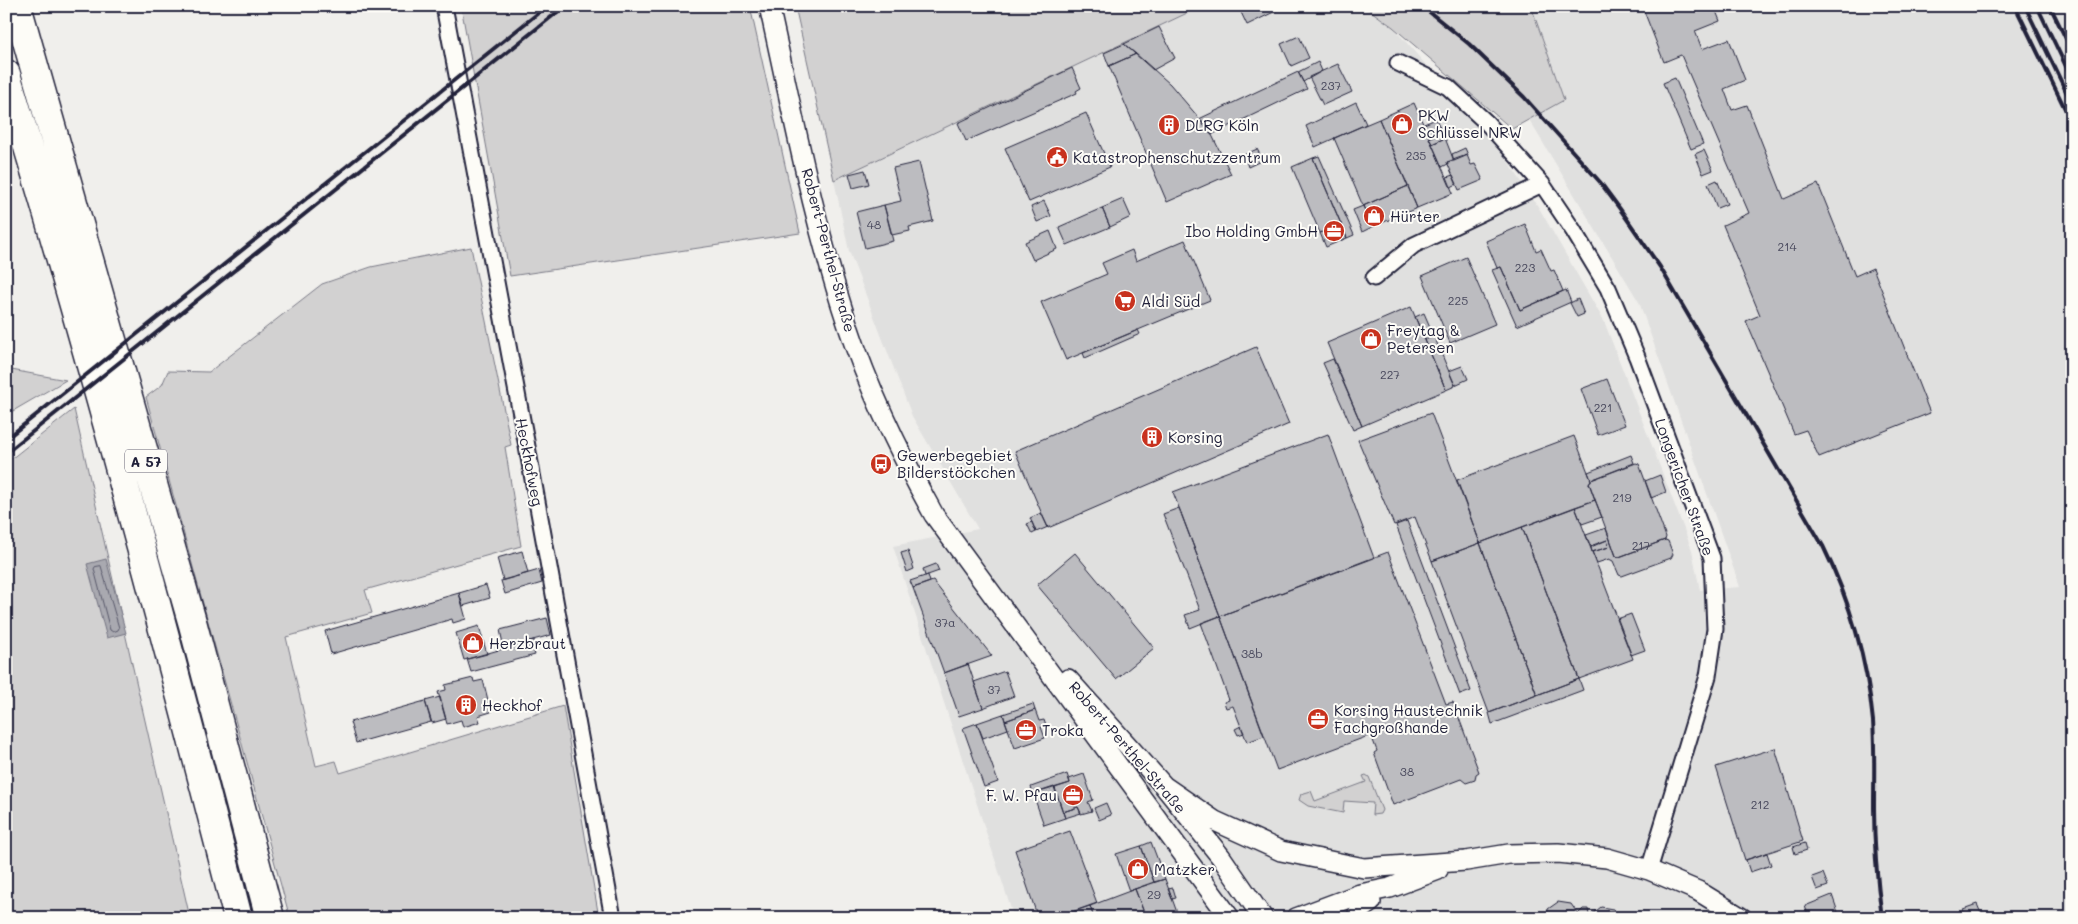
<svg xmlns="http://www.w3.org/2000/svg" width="2078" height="924" viewBox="0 0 2078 924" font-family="Mali,sans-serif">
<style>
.built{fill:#e0e0df}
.green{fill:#d2d1d1;stroke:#7a7a86}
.water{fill:#a9a9b0;stroke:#737381}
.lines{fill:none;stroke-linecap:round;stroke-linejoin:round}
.shore{stroke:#58586a;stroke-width:1}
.building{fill:#bcbcc0;stroke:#22223b}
.minor-casing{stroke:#22223b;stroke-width:19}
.tertiary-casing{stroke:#22223b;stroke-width:22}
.motorway-casing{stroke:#22223b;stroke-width:31}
.minor{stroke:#fdfcf7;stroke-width:15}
.tertiary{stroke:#fdfcf7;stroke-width:19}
.motorway{stroke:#fdfcf7;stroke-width:28}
.rail{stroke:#22223b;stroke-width:4}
.labels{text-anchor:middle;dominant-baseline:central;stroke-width:4;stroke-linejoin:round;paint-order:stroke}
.number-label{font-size:12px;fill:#48485c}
.shield{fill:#fdfcf7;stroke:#646373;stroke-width:1}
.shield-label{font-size:14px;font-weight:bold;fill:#22223b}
.poi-label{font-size:15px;fill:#22223b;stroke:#fdfcf7;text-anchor:start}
.street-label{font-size:15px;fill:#22223b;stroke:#fdfcf7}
</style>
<rect width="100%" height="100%" fill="#f0efec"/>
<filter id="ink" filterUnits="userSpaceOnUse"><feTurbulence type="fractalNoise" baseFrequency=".02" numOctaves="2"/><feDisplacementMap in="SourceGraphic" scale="10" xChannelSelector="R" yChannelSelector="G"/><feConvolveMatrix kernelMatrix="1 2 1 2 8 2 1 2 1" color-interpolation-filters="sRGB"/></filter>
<g filter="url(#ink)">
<path class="built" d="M1202,6H1364L1393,27L1503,154L1539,208L1604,321L1692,550L1700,590L1740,587L1639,302L1528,118L1564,99L1531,6H2072V918H1014L893,546L978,529L912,416L849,251L834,180Z"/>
<path class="green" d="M461,6H750L800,233L510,276Z
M795,6H1202L834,180Z
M1364,6H1531L1564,100L1512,129L1393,27Z
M471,247L511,445L505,447L521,546L365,590L372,613L286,637L316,766L336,761L340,773L563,706L599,918H290L146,397L162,385L168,371L209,372L322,284L371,267Z
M6,369L66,380L6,415Z
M74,409L190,918H6V463Z
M1366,775L1369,777L1382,810L1380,814L1372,815L1373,803L1344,801L1343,813L1308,806L1299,800L1301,794L1311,791L1315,801L1366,782L1363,776Z"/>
<path class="water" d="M106,559L126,633L107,638L87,564Z"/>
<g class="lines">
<path class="shore" d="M101,566L119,628L118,630L113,632L110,630L94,569L95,567Z"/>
</g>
<path class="building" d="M1238,6H1281L1282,8L1247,25Z
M1642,6H1714L1720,21L1695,31L1702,49L1729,39L1745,80L1724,89L1732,110L1747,105L1784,199L1818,184L1855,276L1873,268L1930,413L1819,457L1806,430L1794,434L1746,321L1760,315L1723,225L1749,213L1681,55L1664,62Z
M1159,27L1175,58L1153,70L1124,44Z
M1299,36L1309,58L1291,66L1281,44Z
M1124,44L1136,54L1109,66L1104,53Z
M1136,54L1170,84L1210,131L1231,174L1167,202L1109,66Z
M1318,62L1322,71L1303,82L1298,72Z
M1338,64L1352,92L1323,105L1309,77Z
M1072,68L1081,88L1076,91L1077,93L966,141L958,123Z
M1298,72L1307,89L1211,135L1199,119Z
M1675,78L1703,144L1691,149L1663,83Z
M1356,102L1366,124L1315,147L1306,126Z
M1414,103L1453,193L1417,208L1379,119Z
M1086,113L1110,167L1029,202L1005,148Z
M1379,119L1408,186L1363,206L1334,138Z
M1436,119L1442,132L1430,137L1424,124Z
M1442,132L1445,138L1432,144L1429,138Z
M1445,138L1454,161L1447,162L1448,164L1442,167L1432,144Z
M1465,148L1468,155L1454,161L1452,154Z
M1257,149L1263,160L1248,167L1244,155Z
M1704,150L1713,170L1703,174L1695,154Z
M1467,155L1471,165L1475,164L1483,180L1459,190L1447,162Z
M1319,156L1354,235L1347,238L1313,158Z
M1313,158L1341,224L1320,233L1292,167Z
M919,162L933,221L909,227L910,231L892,235L884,205L901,201L893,168Z
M865,170L869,184L853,188L849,174Z
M1453,175L1457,184L1451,187L1447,177Z
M1717,180L1727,204L1717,208L1708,184Z
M1408,186L1417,208L1372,227L1363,206Z
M1123,199L1131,217L1110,227L1102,208Z
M1044,201L1051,216L1037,222L1031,207Z
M884,205L893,241L865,248L856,212Z
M1363,206L1372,227L1362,232L1353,210Z
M1102,208L1110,227L1067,245L1059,227Z
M1341,224L1347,238L1326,247L1320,233Z
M1525,224L1536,251L1541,249L1551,271L1554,270L1563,291L1520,310L1501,267L1497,268L1486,241Z
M1050,231L1057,249L1033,260L1025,242Z
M1185,240L1210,300L1066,360L1041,302L1107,274L1102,263L1132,250L1136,261Z
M1466,257L1495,324L1450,343L1422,276Z
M1501,267L1520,310L1566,290L1571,302L1517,326L1492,270Z
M1578,299L1584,314L1577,317L1570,303Z
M1411,307L1446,390L1362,426L1327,343Z
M1424,313L1434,336L1425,340L1415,317Z
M1138,330L1140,334L1085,358L1083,353Z
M1434,336L1455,386L1446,390L1425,340Z
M1256,347L1289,424L1048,528L1015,451Z
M1333,359L1362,426L1353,430L1323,363Z
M1462,366L1468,379L1455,385L1449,371Z
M1607,379L1625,425L1598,435L1581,389Z
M1431,413L1480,543L1432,561L1415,517L1394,525L1358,440Z
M1328,434L1374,558L1220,616L1173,492Z
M1574,436L1591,480L1589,483L1595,500L1480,543L1457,480Z
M1631,455L1634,463L1591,480L1588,472Z
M1636,463L1639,464L1666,537L1665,540L1619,557L1616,556L1589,483L1591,480Z
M1660,475L1666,492L1651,498L1645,481Z
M1595,500L1602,517L1582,524L1575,507Z
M1575,507L1633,659L1579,679L1522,527Z
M1179,508L1220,616L1190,628L1185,615L1200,610L1163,514Z
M1041,513L1048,527L1036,532L1030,518Z
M1407,521L1471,691L1460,695L1396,525Z
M1032,522L1036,532L1032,534L1027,524Z
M1522,527L1579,679L1537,695L1480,543Z
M1606,528L1616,556L1619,557L1665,540L1668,541L1673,554L1671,558L1622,576L1619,575L1613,561L1609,559L1597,563L1592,552L1609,547L1607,540L1591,547L1586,535Z
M1607,540L1609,547L1592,552L1591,547L1593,545Z
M1480,543L1537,695L1489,713L1432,561Z
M522,551L528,573L503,580L497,558Z
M908,551L914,569L907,572L901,553Z
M1388,552L1446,704L1453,702L1479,772L1476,774L1475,780L1466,783L1461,779L1393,805L1374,753L1377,751L1371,735L1277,770L1220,616Z
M1075,553L1154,648L1116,679L1037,585Z
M936,564L939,571L925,576L923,569Z
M539,570L542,583L505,594L501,581Z
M928,575L930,582L913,588L910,581Z
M933,581L992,656L944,673L913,588Z
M486,585L490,598L463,606L459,593Z
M459,593L466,619L453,623L452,619L331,654L325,631Z
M1631,614L1645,650L1631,655L1617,619Z
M1220,616L1264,736L1247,742L1233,706L1226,708L1224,702L1229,700L1201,623Z
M547,618L551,635L504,648L500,630Z
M479,626L487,654L464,660L456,633Z
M534,640L535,644L532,645L535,655L471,672L467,659Z
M968,664L983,708L959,716L944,673Z
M1005,671L1014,696L983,708L974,682Z
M473,678L474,682L483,680L491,712L478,716L480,722L463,727L461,720L447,724L438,692L446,690L445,685Z
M1579,679L1583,690L1492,724L1489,713Z
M440,697L446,719L432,723L425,701Z
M425,701L431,722L356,743L350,722Z
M1033,704L1035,710L1005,721L1003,714Z
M1035,710L1039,721L1044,720L1046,726L1041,727L1045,738L1015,748L1005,721Z
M1003,714L1008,729L983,738L977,723Z
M977,723L998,782L984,787L963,728Z
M1241,726L1244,733L1238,735L1235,729Z
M1775,748L1803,841L1745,860L1716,767Z
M1067,774L1070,783L1033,794L1031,787Z
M1084,774L1093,800L1088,802L1092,811L1081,814L1078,807L1063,812L1055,788L1070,783L1069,779Z
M1054,787L1065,818L1044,825L1033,794Z
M1106,803L1111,815L1099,820L1094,808Z
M1078,807L1081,813L1065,818L1063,812Z
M1070,831L1097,903L1055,918H1038L1015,850Z
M1151,842L1165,879L1154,882L1141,846Z
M1805,843L1807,850L1795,854L1793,847Z
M1141,846L1154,882L1129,891L1116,854Z
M1767,853L1771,865L1750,872L1746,860Z
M1823,873L1828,886L1817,890L1812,877Z
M1165,879L1179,918H1146L1135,889Z
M1173,888L1176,898L1172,899L1168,889Z
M1135,889L1146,918H1094L1090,906Z
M1832,895L1840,918H1809L1805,906Z
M1558,902L1571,904L1578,914L1583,909H1588L1589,915H1591L1601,907L1613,909L1621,918H1547L1548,909Z
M1977,904L1983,918H1966L1963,909Z
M1090,906L1094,918H1055Z"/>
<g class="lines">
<g class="minor-casing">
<path id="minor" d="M444,6L526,441L613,918
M1398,63L1448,87L1487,123L1542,184L1573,230L1608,288L1637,357L1712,558L1715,629L1708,676L1649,870
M1374,278L1414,245L1542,184"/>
</g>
<g class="tertiary-casing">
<path id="tertiary" d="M769,6C793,113 813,222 848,326C870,393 900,454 934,515L1230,918
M1068,679L1164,786L1221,857L1263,918
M1164,786L1215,821L1281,851L1364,868L1466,861L1509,854L1558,853L1607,858L1649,870L1698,891L1742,918
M1296,918L1360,894L1390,888L1438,870
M1356,918L1361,909L1371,902"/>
</g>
<g class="motorway-casing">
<path id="motorway" d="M17,6L193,625L270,918
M6,74C91,353 166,635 238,918"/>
</g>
<use href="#minor" class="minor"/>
<use href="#tertiary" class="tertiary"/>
<use href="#motorway" class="motorway"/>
<path class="rail" d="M1422,6L1469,44L1524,97L1600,182L1620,209L1660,267L1823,546C1850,601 1867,659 1873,721C1875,750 1874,779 1874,808C1874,845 1877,881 1882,918
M2015,6L2072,123
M2025,6L2072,104
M2037,6L2072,79
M2050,6L2072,51
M6,439L547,6
M6,453L565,6"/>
</g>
</g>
<defs>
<g id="shop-disc" transform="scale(1.125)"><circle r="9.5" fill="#c8321e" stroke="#fdfcf7"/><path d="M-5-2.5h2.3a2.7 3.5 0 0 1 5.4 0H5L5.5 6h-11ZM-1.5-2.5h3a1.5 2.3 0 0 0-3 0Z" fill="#fff"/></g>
<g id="building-disc" transform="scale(1.125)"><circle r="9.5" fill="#c8321e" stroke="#fdfcf7"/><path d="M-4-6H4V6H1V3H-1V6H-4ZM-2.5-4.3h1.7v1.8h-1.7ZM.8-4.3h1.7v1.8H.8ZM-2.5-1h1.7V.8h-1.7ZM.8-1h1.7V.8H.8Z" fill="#fff"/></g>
<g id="civic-disc" transform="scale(1.125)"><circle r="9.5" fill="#c8321e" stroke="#fdfcf7"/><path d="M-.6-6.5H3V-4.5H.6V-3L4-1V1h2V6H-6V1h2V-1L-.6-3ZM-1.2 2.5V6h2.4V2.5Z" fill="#fff"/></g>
<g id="office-disc" transform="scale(1.125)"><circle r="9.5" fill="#c8321e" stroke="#fdfcf7"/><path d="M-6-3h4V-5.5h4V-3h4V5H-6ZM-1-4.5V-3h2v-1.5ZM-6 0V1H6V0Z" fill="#fff"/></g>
<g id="supermarket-disc" transform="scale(1.125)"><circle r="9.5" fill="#c8321e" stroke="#fdfcf7"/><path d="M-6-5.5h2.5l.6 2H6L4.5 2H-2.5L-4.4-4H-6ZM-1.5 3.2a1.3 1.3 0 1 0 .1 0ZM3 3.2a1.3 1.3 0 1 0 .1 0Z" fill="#fff"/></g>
<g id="bus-disc" transform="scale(1.125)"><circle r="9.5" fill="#c8321e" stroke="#fdfcf7"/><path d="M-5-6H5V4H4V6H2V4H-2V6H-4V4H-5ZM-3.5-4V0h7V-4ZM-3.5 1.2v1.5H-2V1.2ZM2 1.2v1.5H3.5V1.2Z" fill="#fff"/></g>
</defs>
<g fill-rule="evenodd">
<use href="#shop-disc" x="1402" y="124"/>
<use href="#building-disc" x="1169" y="125"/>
<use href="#civic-disc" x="1057" y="157"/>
<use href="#shop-disc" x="1374" y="216"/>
<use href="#office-disc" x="1334" y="231"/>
<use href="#supermarket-disc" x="1125" y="301"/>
<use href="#shop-disc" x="1371" y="339"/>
<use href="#building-disc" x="1152" y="437"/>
<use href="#bus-disc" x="881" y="464"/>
<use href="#shop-disc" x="473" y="643"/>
<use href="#building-disc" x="466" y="705"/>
<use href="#office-disc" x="1318" y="719"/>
<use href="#office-disc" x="1026" y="730"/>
<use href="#office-disc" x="1073" y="795"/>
<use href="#shop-disc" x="1138" y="869"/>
</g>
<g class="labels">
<g class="number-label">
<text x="1331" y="85">237</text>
<text x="1416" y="155">235</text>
<text x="874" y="224">48</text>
<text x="1787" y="246">214</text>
<text x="1525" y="267">223</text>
<text x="1458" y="300">225</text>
<text x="1390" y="374">227</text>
<text x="1603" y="407">221</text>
<text x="1622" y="497">219</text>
<text x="1641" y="545">217</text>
<text x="945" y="622">37a</text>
<text x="1252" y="653">38b</text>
<text x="994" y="689">37</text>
<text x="1407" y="771">38</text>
<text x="1760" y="804">212</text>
<text x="1154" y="894">29</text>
</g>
<rect class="shield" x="125" y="449.5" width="42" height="23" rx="4"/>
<g class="shield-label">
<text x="146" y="461">A 57</text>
</g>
<g class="poi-label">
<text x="1418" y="115">PKW<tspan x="1418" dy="17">Schlüssel NRW</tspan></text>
<text x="1185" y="125">DLRG Köln</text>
<text x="1073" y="157">Katastrophenschutzzentrum</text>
<text x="1390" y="216">Hürter</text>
<text x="1318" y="231" text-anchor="end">Ibo Holding GmbH</text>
<text x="1141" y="301">Aldi Süd</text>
<text x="1387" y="330">Freytag &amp;<tspan x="1387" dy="17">Petersen</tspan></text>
<text x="1168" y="437">Korsing</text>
<text x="897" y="455">Gewerbegebiet<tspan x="897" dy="17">Bilderstöckchen</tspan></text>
<text x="489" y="643">Herzbraut</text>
<text x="482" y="705">Heckhof</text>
<text x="1334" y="710">Korsing Haustechnik<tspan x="1334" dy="17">Fachgroßhande</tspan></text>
<text x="1042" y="730">Troka</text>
<text x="1057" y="795" text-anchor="end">F. W. Pfau</text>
<text x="1154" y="869">Matzker</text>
</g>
<g class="street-label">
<text transform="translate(829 250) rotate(75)">Robert-Perthel-Straße</text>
<text transform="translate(530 462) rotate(79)">Heckhofweg</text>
<text transform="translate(1685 487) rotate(70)">Longericher Straße</text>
<text transform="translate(1128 747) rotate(49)">Robert-Perthel-Straße</text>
</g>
</g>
<rect width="2078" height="924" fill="none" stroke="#fdfcf7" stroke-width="25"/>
<rect x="12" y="12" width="2053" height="899" fill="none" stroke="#22223b" stroke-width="2" filter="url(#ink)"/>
</svg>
